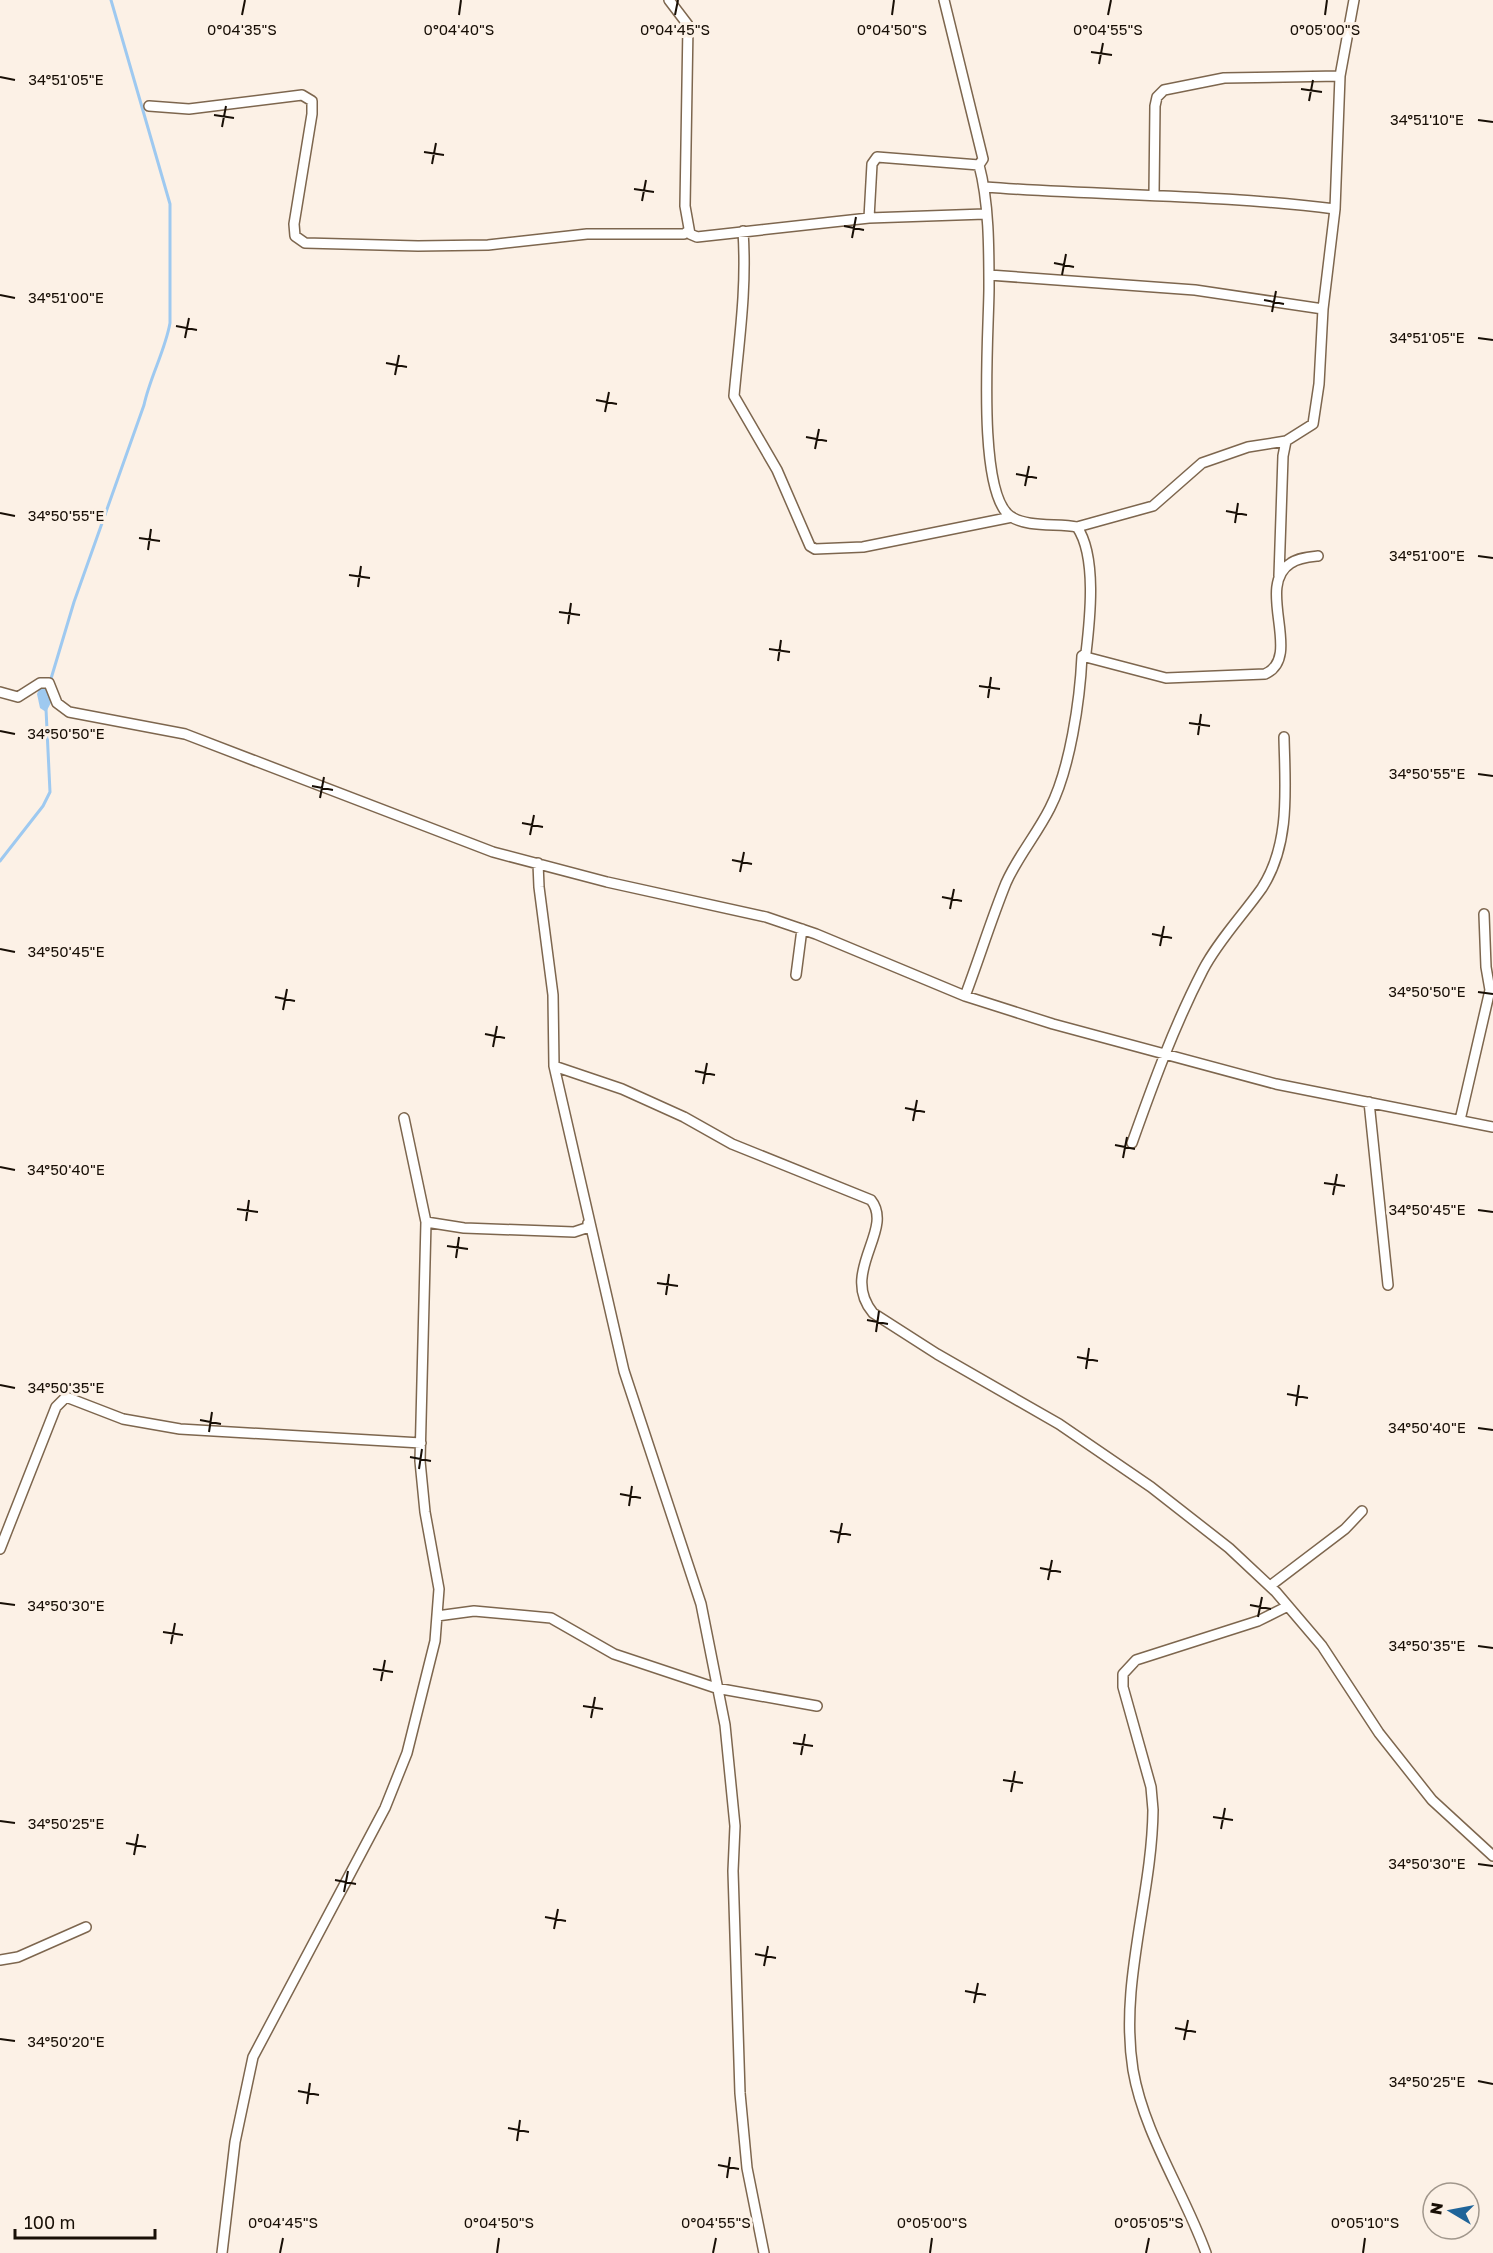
<svg xmlns="http://www.w3.org/2000/svg" width="1493" height="2253" viewBox="0 0 1493 2253" font-family="'Golos Text',sans-serif">
<style>
.water{fill:#9ec9f0}
.lines{fill:none;stroke-linecap:round;stroke-linejoin:round}
.stream{stroke:#9ec9f0;stroke-width:3}
.minor-casing{stroke:#7d664e;stroke-width:12}
.minor{stroke:#fff;stroke-width:9}
.ticks{fill:none;stroke:#180f06;stroke-width:2}
.ticks-label{font-size:15px;text-anchor:middle;fill:#180f06;stroke:#fcf1e6;stroke-width:6;stroke-linejoin:round;paint-order:stroke}
</style>
<rect width="100%" height="100%" fill="#fcf1e6"/>
<path class="water" d="M49,686L54,697L46,712L40,708L37,694L40,687Z"/>
<g class="lines">
<path class="stream" d="M50,682L74,602L144,405C150,377 165,351 170,323V204L111,0
M0,861L43,806L50,792L46,709"/>
<g class="minor-casing">
<path id="minor" d="M669,0L688,25L685,206L690,234L697,237L869,218L985,214
M944,0L983,159L979,165C989,202 989,249 989,288C989,330 976,491 1010,516C1027,528 1058,523 1077,527C1097,556 1090,619 1086,653L1082,656C1080,700 1070,769 1050,808C1037,834 1018,856 1006,883C991,920 979,959 965,996
M149,106L189,109L302,95L312,101V114L294,224L295,236L305,243L418,246L488,245L587,234H684L688,231
M985,187C1102,196 1218,194 1335,209L1340,76L1354,0
M1154,194L1155,106L1157,97L1164,90L1224,78L1340,76
M869,218L872,164L877,157L979,165
M743,231C747,289 739,340 734,396L777,470L810,546L815,549L863,547L1012,517
M989,275L1195,290L1323,309
M1077,527L1153,506L1202,463L1248,447L1286,441L1313,424L1319,384L1323,309L1335,209
M1279,576L1283,456L1286,441
M1082,656L1166,678L1265,674C1304,657 1254,586 1291,563C1298,558 1309,557 1318,556
M0,692L18,697L40,683H49L57,703L69,712L185,734L493,852L607,882L766,917L816,934L965,996L1053,1024L1276,1084L1493,1127
M538,863L539,887L553,995L554,1066L624,1371L701,1604L725,1725L735,1826L733,1871L740,2093L747,2168L764,2253
M796,975L802,929
M554,1066L622,1089L684,1117L732,1144L871,1200C895,1230 839,1272 873,1313L937,1354L1059,1424L1151,1487L1229,1548L1276,1592L1322,1646L1379,1733L1432,1800L1493,1856
M1369,1102L1388,1285
M404,1118L426,1222
M1460,1120L1490,990L1486,967L1484,914
M1132,1143C1153,1084 1174,1026 1203,970C1218,941 1243,915 1262,888C1291,843 1285,787 1284,737
M0,1549L56,1407L66,1397L123,1419L180,1429L421,1443
M1270,1586L1345,1529L1362,1511
M437,1616L474,1611L551,1618L614,1654L716,1688L817,1706
M0,1960L18,1957L86,1927
M222,2253L235,2142L253,2057L385,1808L407,1753L435,1641L439,1589L425,1512L420,1461L426,1222L464,1228L574,1232L589,1227L588,1223
M1206,2253C1184,2192 1144,2134 1133,2070C1119,1983 1152,1897 1153,1810L1151,1787L1123,1687V1674L1136,1660L1258,1621L1288,1606"/>
</g>
<use href="#minor" class="minor"/>
</g>
<path class="ticks" d="M242,15L245,0M459,15L461,0M675,15L678,0M892,15L894,0M1108,15L1111,0M1325,15L1327,0M1091,52L1112,55M1099,64L1103,43M0,77L15,80M1301,89L1322,92M1309,101L1313,80M214,115L234,118M1478,120L1493,122M222,127L226,106M424,152L444,155M432,164L436,143M634,189L654,192M642,201L646,180M844,226L864,230M852,238L856,217M1054,263L1074,267M1062,275L1066,254M0,295L15,298M1264,300L1284,304M1272,312L1276,291M176,326L197,330M185,338L189,318M1478,338L1493,340M386,363L407,367M395,375L399,355M596,400L617,404M605,412L609,392M806,437L827,441M815,449L819,429M1016,474L1037,478M1025,486L1029,466M1226,511L1247,515M0,513L15,516M1235,523L1238,503M139,538L160,541M148,550L151,529M1478,556L1493,558M349,575L370,578M358,587L361,566M559,612L580,615M568,624L571,603M769,649L790,652M778,661L781,640M979,686L1000,689M988,698L991,677M1189,723L1210,726M0,731L15,734M1198,735L1201,714M1478,774L1493,776M312,786L333,790M320,798L324,777M522,823L543,827M530,835L534,815M732,860L752,864M740,872L744,852M942,897L962,901M950,909L954,889M1152,934L1172,938M1160,946L1164,926M0,949L15,952M1478,992L1493,994M275,997L295,1001M283,1010L287,989M485,1034L505,1038M493,1047L497,1026M695,1071L715,1075M703,1084L707,1063M905,1108L925,1112M913,1121L917,1100M1115,1145L1135,1149M1123,1158L1127,1137M0,1167L15,1170M1324,1183L1345,1186M1333,1195L1337,1174M237,1209L258,1212M1478,1210L1493,1212M246,1221L249,1200M447,1246L468,1249M456,1258L459,1237M657,1283L678,1286M666,1295L669,1274M867,1320L888,1324M876,1332L879,1311M1077,1357L1098,1361M1086,1369L1089,1348M0,1385L15,1388M1287,1394L1308,1398M1296,1406L1299,1385M200,1420L221,1424M1478,1428L1493,1430M209,1432L212,1412M410,1457L431,1461M419,1469L422,1449M620,1494L641,1498M629,1506L632,1486M830,1531L851,1535M838,1543L842,1523M1040,1568L1061,1572M1048,1580L1052,1560M0,1603L15,1605M1250,1605L1271,1609M1258,1617L1262,1597M163,1632L183,1635M171,1644L175,1623M1478,1646L1493,1648M373,1669L393,1672M381,1681L385,1660M583,1706L603,1709M591,1718L595,1697M793,1743L813,1746M801,1755L805,1734M1003,1780L1023,1783M1011,1792L1015,1771M1213,1817L1233,1820M0,1821L15,1823M1221,1829L1225,1808M126,1843L146,1847M134,1855L138,1834M1478,1864L1493,1866M335,1880L356,1884M344,1892L348,1871M545,1917L566,1921M554,1929L558,1909M755,1954L776,1958M764,1966L768,1946M965,1991L986,1995M974,2003L978,1983M1175,2028L1196,2032M0,2039L15,2041M1184,2040L1188,2020M1478,2081L1493,2084M298,2091L319,2095M307,2104L310,2083M508,2128L529,2132M517,2141L520,2120M718,2165L739,2169M727,2178L730,2157M280,2253L283,2238M497,2253L499,2238M713,2253L716,2238M930,2253L932,2238M1146,2253L1149,2238M1363,2253L1365,2238"/>
<g class="ticks-label">
<text x="242" y="35">0°04'35"S</text>
<text x="459" y="35">0°04'40"S</text>
<text x="675" y="35">0°04'45"S</text>
<text x="892" y="35">0°04'50"S</text>
<text x="1108" y="35">0°04'55"S</text>
<text x="1325" y="35">0°05'00"S</text>
<text x="66" y="85">34°51'05"E</text>
<text x="1427" y="125">34°51'10"E</text>
<text x="66" y="303">34°51'00"E</text>
<text x="1427" y="343">34°51'05"E</text>
<text x="66" y="521">34°50'55"E</text>
<text x="1427" y="561">34°51'00"E</text>
<text x="66" y="739">34°50'50"E</text>
<text x="1427" y="779">34°50'55"E</text>
<text x="66" y="957">34°50'45"E</text>
<text x="1427" y="997">34°50'50"E</text>
<text x="66" y="1175">34°50'40"E</text>
<text x="1427" y="1215">34°50'45"E</text>
<text x="66" y="1393">34°50'35"E</text>
<text x="1427" y="1433">34°50'40"E</text>
<text x="66" y="1611">34°50'30"E</text>
<text x="1427" y="1651">34°50'35"E</text>
<text x="66" y="1829">34°50'25"E</text>
<text x="1427" y="1869">34°50'30"E</text>
<text x="66" y="2047">34°50'20"E</text>
<text x="1427" y="2087">34°50'25"E</text>
<text x="283" y="2228">0°04'45"S</text>
<text x="499" y="2228">0°04'50"S</text>
<text x="716" y="2228">0°04'55"S</text>
<text x="932" y="2228">0°05'00"S</text>
<text x="1149" y="2228">0°05'05"S</text>
<text x="1365" y="2228">0°05'10"S</text>
</g>
<g transform="translate(1451 2211) rotate(280)"><circle r="28" fill="#fcf1e6" stroke="#a1978c" stroke-width="1.5"/>
<path d="M0-4.5L10 22L0 15L-10 22Z" fill="#1f6499"/>
<text y="-9" font-size="16" font-weight="bold" text-anchor="middle" fill="#180f06">N</text>
</g>
<path d="M15 2229v9h140v-9" fill="none" stroke="#180f06" stroke-width="3"/>
<text x="24" y="2229" font-size="18" fill="#180f06" stroke="#fcf1e6" stroke-width="4.5" paint-order="stroke">100 m</text>
</svg>
